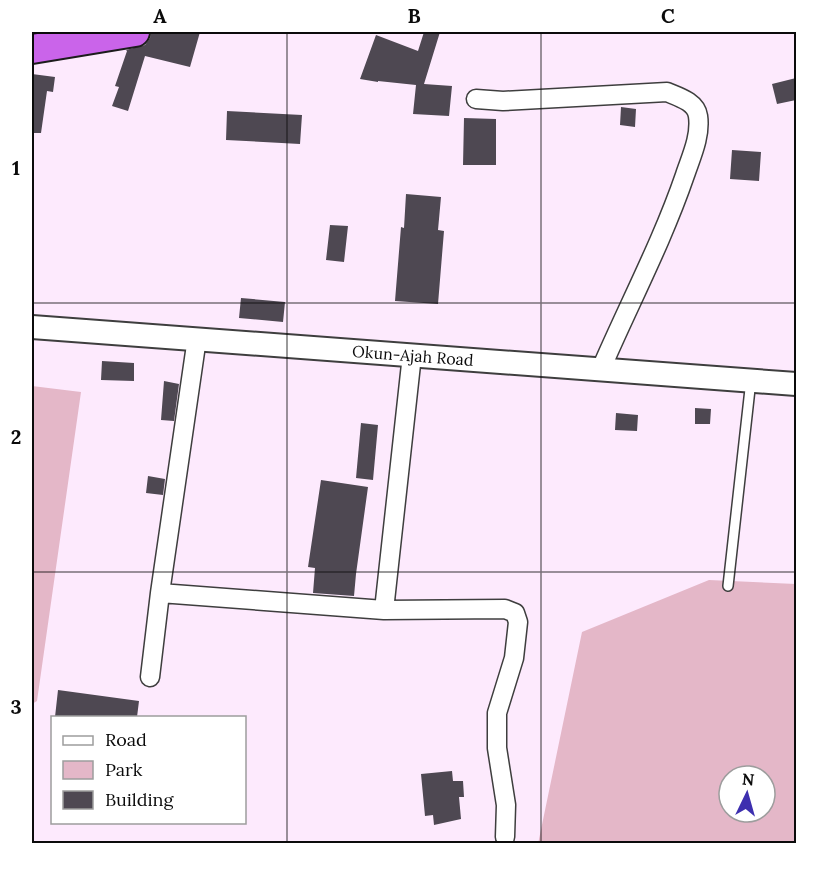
<svg xmlns="http://www.w3.org/2000/svg" width="828" height="875" viewBox="0 0 828 875" font-family="Lora,serif">
<style>
.green{fill:#e4b7c8;fill-rule:evenodd}
.building{fill:#4e4852}
.lines{fill:none;stroke-linecap:round;stroke-linejoin:round}
.service-casing{stroke:#3e3e3e;stroke-width:12}
.minor-casing{stroke:#3e3e3e;stroke-width:21}
.tertiary-casing{stroke:#3e3e3e;stroke-width:26}
.trunk-casing{stroke:#1c1c1c;stroke-width:32}
.service{stroke:#fff;stroke-width:9}
.minor{stroke:#fff;stroke-width:18}
.tertiary{stroke:#fff;stroke-width:22}
.trunk{stroke:#ca64ea;stroke-width:28}
.grid{fill:none;stroke:#0b0b0b;stroke-width:1.5;stroke-opacity:0.55}
.labels{text-anchor:middle;dominant-baseline:central;stroke-width:6;stroke-linejoin:round;paint-order:stroke}
.street-label{font-size:16px;fill:#0b0b0b;stroke:#fff}
.neatline{fill:none;stroke:#0b0b0b;stroke-width:2}
.grid-label{font-size:20px;text-anchor:middle;font-weight:bold;fill:#0b0b0b}
</style>
<rect width="100%" height="100%" fill="#fdeafd"/>
<path class="green" d="M32,386L81,392L37,701L32,704Z
M709,580L796,584V843L538,844L582,632ZM729,776H765V812H729Z"/>
<path class="building" d="M151,32H200L190,67L145,56L128,111L112,106L119,87L115,86L127,51L126,50L145,45L150,38Z
M424,32H440L424,84L452,86L449,116L413,114L416,85L378,81V82L360,79L376,35L418,51Z
M32,74L55,77L53,92L47,91L41,133H32Z
M796,78V100L777,104L772,84Z
M621,107L636,109L635,127L620,125Z
M227,111L302,115L300,144L226,140Z
M464,118L496,119V165H463Z
M732,150L761,152L759,181L730,179Z
M406,194L441,197L438,230L444,231L438,304L395,301L401,227L404,228Z
M330,225L348,226L344,262L326,260Z
M241,298L285,302L283,322L239,318Z
M102,361L134,363V381L101,380Z
M164,381L179,384L174,421L161,420Z
M695,408L711,409L710,424H695Z
M616,413L638,415L637,431L615,430Z
M361,423L378,425L373,480L356,478Z
M148,476L165,479L163,495L146,493Z
M321,480L368,487L356,574L354,596L313,593L315,568L308,567Z
M58,690L139,701L137,717H55Z
M452,771L453,781H463L464,797H459L461,819L434,825L433,815L425,816L421,774Z"/>
<g class="lines">
<g class="service-casing">
<path id="service" d="M728,586L751,380"/>
</g>
<g class="minor-casing">
<path id="minor" d="M476,99L503,101L667,92C679,97 696,102 698,116C701,136 691,157 685,175C662,242 629,304 601,369
M160,593L384,610L505,609L515,613L518,622L514,658L497,713V748L506,805L505,837
M384,610L412,355
M150,677L160,593L197,338"/>
</g>
<g class="tertiary-casing">
<g id="tertiary">
<path id="s1" d="M32,327L796,384"/>
</g>
</g>
<g class="trunk-casing">
<path id="trunk" d="M32,49L135,32"/>
</g>
<use href="#service" class="service"/>
<use href="#minor" class="minor"/>
<use href="#tertiary" class="tertiary"/>
<use href="#trunk" class="trunk"/>
</g>
<path class="grid" d="M287,32V844M541,32V844M32,303H796M32,572H796"/>
<g class="labels">
<g class="street-label">
<text stroke="none"><textPath href="#s1" startOffset="382">Okun-Ajah Road</textPath></text>
</g>
</g>
<rect width="828" height="875" fill="none" stroke="#ffffff" stroke-width="66"/>
<rect x="51" y="716" width="195" height="108" fill="#ffffff" stroke="#9d9d9d" stroke-width="1.5"/>
<rect x="63" y="736" width="30" height="9" fill="#ffffff" stroke="#9d9d9d" stroke-width="1.5"/>
<text x="105" y="746" font-size="18" fill="#0b0b0b">Road</text>
<rect x="63" y="761" width="30" height="18" fill="#e4b7c8" stroke="#9d9d9d" stroke-width="1.5"/>
<text x="105" y="776" font-size="18" fill="#0b0b0b">Park</text>
<rect x="63" y="791" width="30" height="18" fill="#4e4852" stroke="#9d9d9d" stroke-width="1.5"/>
<text x="105" y="806" font-size="18" fill="#0b0b0b">Building</text>
<g transform="translate(747 794) rotate(5)"><circle r="28" fill="#ffffff" stroke="#9d9d9d" stroke-width="1.5"/>
<path d="M0-4.5L10 22L0 15L-10 22Z" fill="#3d2faf"/>
<text y="-9" font-size="16" font-weight="bold" text-anchor="middle" fill="#0b0b0b">N</text>
</g>
<rect x="33" y="33" width="762" height="809" class="neatline"/>
<g class="grid-label">
<text x="160" y="23">A</text>
<text x="414" y="23">B</text>
<text x="668" y="23">C</text>
<text x="16" y="175">1</text>
<text x="16" y="444">2</text>
<text x="16" y="714">3</text>
</g>
</svg>
